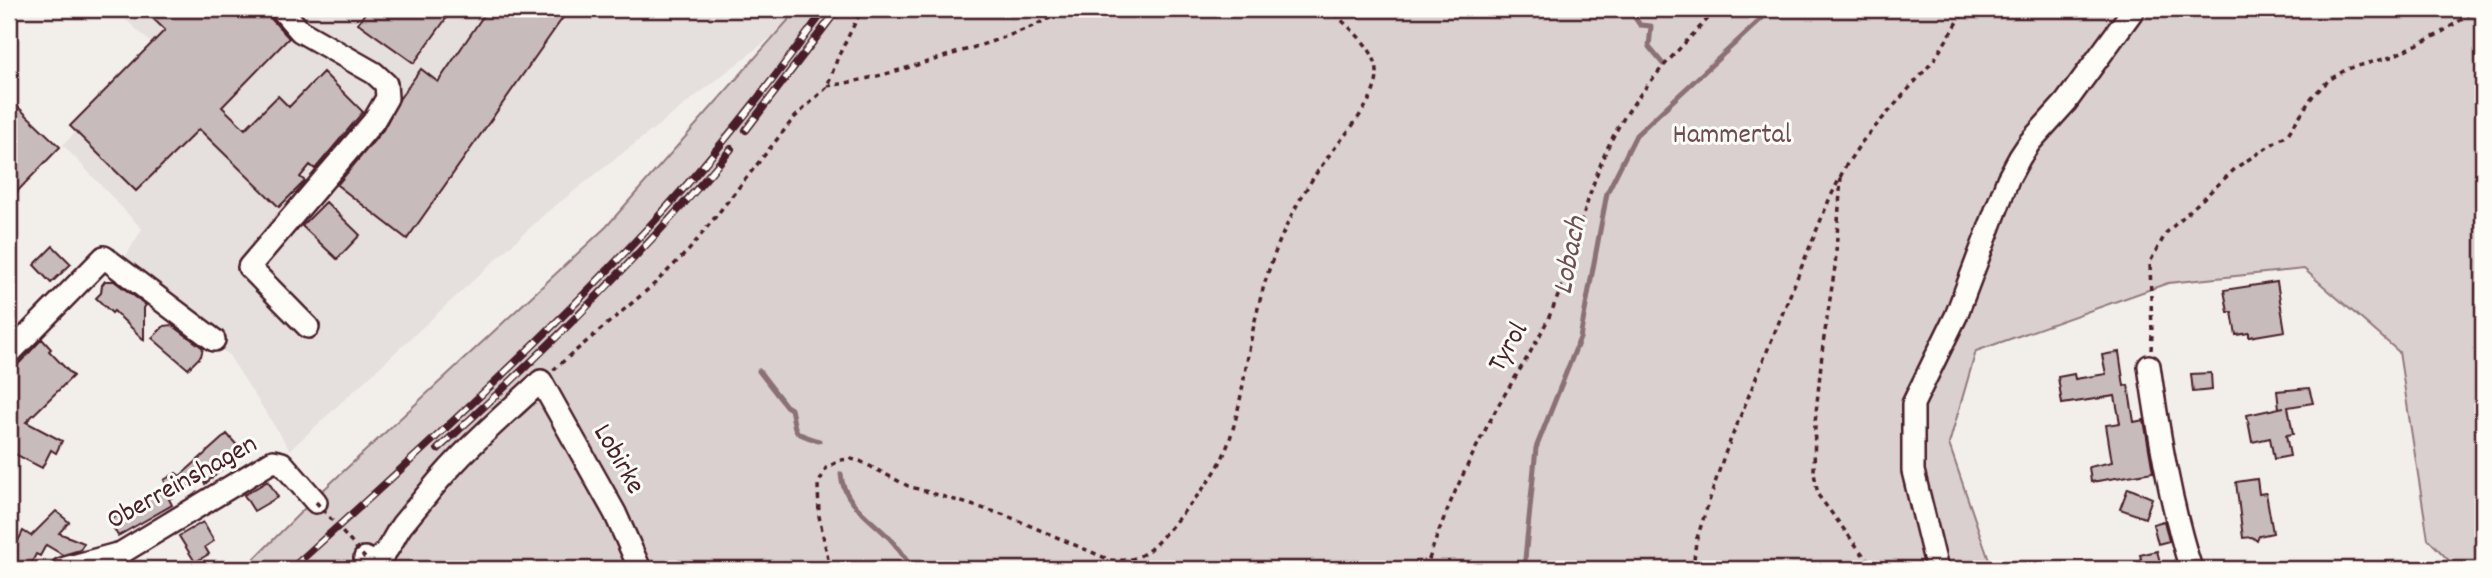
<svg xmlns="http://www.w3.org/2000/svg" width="2492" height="578" viewBox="0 0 2492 578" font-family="Dekko,sans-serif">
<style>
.built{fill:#e5dfdd}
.green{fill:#d9d0cf;stroke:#92787d;stroke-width:2}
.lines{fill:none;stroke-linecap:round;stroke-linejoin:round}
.stream{stroke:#8b6f75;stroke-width:5}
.building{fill:#c8bbbb;stroke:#4a1f2b;stroke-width:2}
.minor-casing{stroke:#4a1f2b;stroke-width:26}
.path{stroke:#4a1f2b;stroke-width:3.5;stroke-dasharray:5 5;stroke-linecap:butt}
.minor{stroke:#fdfcf7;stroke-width:21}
.rail-casing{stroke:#4a1f2b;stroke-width:8}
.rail{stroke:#fdfcf7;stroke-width:5;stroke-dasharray:16;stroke-linecap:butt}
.path-bridge{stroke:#4a1f2b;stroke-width:3.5;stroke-dasharray:5 5;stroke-linecap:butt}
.labels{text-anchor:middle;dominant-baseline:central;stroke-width:6;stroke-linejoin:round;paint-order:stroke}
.park-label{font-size:28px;fill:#6e4b54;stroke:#fdfcf7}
.street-label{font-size:28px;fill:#4a1f2b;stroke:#fdfcf7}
.water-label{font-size:30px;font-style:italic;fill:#704e56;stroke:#fdfcf7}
</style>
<rect width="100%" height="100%" fill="#f2efeb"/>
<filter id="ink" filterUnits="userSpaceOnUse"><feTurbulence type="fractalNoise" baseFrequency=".0143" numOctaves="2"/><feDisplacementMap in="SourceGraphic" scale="14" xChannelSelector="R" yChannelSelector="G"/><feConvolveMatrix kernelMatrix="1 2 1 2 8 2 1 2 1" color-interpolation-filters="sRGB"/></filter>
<g filter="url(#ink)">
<path class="built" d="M114,9H798L779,31L546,213L290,450L228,354L114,276L142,229L63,145L158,49Z"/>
<path class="green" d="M798,9H2483V569H2457L2428,539L2399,352L2304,269L2168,283L1976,351L1949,444L1992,569H244L319,494L606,227Z"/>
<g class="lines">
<path class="stream" d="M1629,9L1640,25L1651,26L1649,47L1663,64
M759,371L786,406L791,409C797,435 791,432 819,441
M841,474C843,505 875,521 893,542C900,551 906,560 913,569
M1524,569L1536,448L1580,338L1607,193L1636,135L1772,9"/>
</g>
<path class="building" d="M143,9H262L289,38L222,107L245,129L278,96L289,107L323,72L363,112L315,169L310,165L300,177L305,181L279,207L199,129L136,191L70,126L165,30Z
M368,9H453L414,63L358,23Z
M488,9H569L407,239L337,185L383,130L400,98L421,69L438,82Z
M18,107L60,147L9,200V117Z
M326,202L360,235L337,259L302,226Z
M53,246L71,264L51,283L34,265Z
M105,281H114L146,305L144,308V340L114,311L112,313L96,298L101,293L102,285Z
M2277,282L2285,331L2249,337V333L2236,335L2232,312H2228L2224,290Z
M172,325L203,348L201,356L188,369L152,338L164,326Z
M42,339L51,349L49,351L73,376L26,422L62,441L56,453L51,450L42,468L9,451V374Z
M2119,352L2124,386L2128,385L2134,422L2144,420L2153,472L2091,482L2089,467L2112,462L2106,425L2120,423L2115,396L2062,404L2058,377L2074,374L2075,379L2106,374L2102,355Z
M2211,373L2212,390L2193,392L2191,374Z
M2309,388L2313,403L2288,407L2293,434L2286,435L2290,456L2274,459L2270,438L2252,442L2247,415L2284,407L2279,408L2277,391Z
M227,434L242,451L205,484L201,479L169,499L172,505L118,536L109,520L145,501L144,499L163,488L164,490L168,487L164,480L176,473L180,476Z
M2257,479L2259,494L2266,493L2273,533L2259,536L2257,541L2252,537L2243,538L2236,482Z
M268,481L278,497L254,511L244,495Z
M2128,488L2152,498L2145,518L2120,509Z
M56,511L69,522L59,533L84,543L80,550L63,555L46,545L40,556L36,554L30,566L26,564L24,568L12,561L17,551L14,549L23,531L31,536Z
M2164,521L2169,541L2158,544L2153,524Z
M203,522L214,541L205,547L209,554L195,562L179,536Z
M2157,551L2162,569H2144L2140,555Z"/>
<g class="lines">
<g class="minor-casing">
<path id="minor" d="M281,9L300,31L374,73L386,84L387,98L373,122L249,267L308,327
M9,354L104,257L214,340
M2149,366C2159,435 2170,503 2191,569
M365,558L373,563C389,553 392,539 402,525C411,514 421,502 430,491C462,451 503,416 541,381L615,513L640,569
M62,569L121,553L273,461L282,463L316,502
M1937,569L1913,471V404L1956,316L2008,179L2020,157L2030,142L2066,102L2134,9"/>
</g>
<path class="path" d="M827,86C865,81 900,70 937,59C981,45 1027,32 1067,9
M1841,177L1835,267L1823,344L1815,423L1814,473L1818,495L1864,556L1878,569
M2151,350L2152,334L2150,262L2166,233L2237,167L2288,134L2312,97L2329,80L2347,69L2391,57L2437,35L2478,9
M553,370L652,286L689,250L794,118L827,87L838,57L862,9
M830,569L819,516L818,485L826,468L841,460L851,459L860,461L908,486L1005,515L1110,560C1142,563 1151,549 1171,527C1188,506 1210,484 1222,459C1241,417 1244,370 1254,325C1261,293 1271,259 1285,229C1296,205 1309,183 1325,161C1341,138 1375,104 1377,76C1379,49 1347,27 1330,9
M1426,569C1443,512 1471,456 1499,404C1515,377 1533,350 1547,321C1573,268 1581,210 1604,156C1628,98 1675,54 1717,9
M1693,569L1696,541L1724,456L1829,200L1845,167L1861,143L1934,60L1966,9"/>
<use href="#minor" class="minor"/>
<g class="rail-casing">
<path id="rail" d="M746,130L838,9
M438,449C541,355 641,257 731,149
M291,569C406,465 523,360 630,247C701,173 765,92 825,9"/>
</g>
<use href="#rail" class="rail"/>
<path class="path-bridge" d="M316,502L365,558"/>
</g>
</g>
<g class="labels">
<g class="park-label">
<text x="1732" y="137">Hammertal</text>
</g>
<g class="street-label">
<text transform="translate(1510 348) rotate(-60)">Tyrol</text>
<text transform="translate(617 460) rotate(60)">Lobirke</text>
<text transform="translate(183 484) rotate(-29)">Oberreinshagen</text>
</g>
<g class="water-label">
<text transform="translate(1572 256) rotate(-79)">Lobach</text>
</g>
</g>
<rect width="2492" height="578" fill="none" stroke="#fdfcf7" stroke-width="35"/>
<rect x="18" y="18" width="2457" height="543" fill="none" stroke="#4a1f2b" stroke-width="2.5" filter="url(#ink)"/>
</svg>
